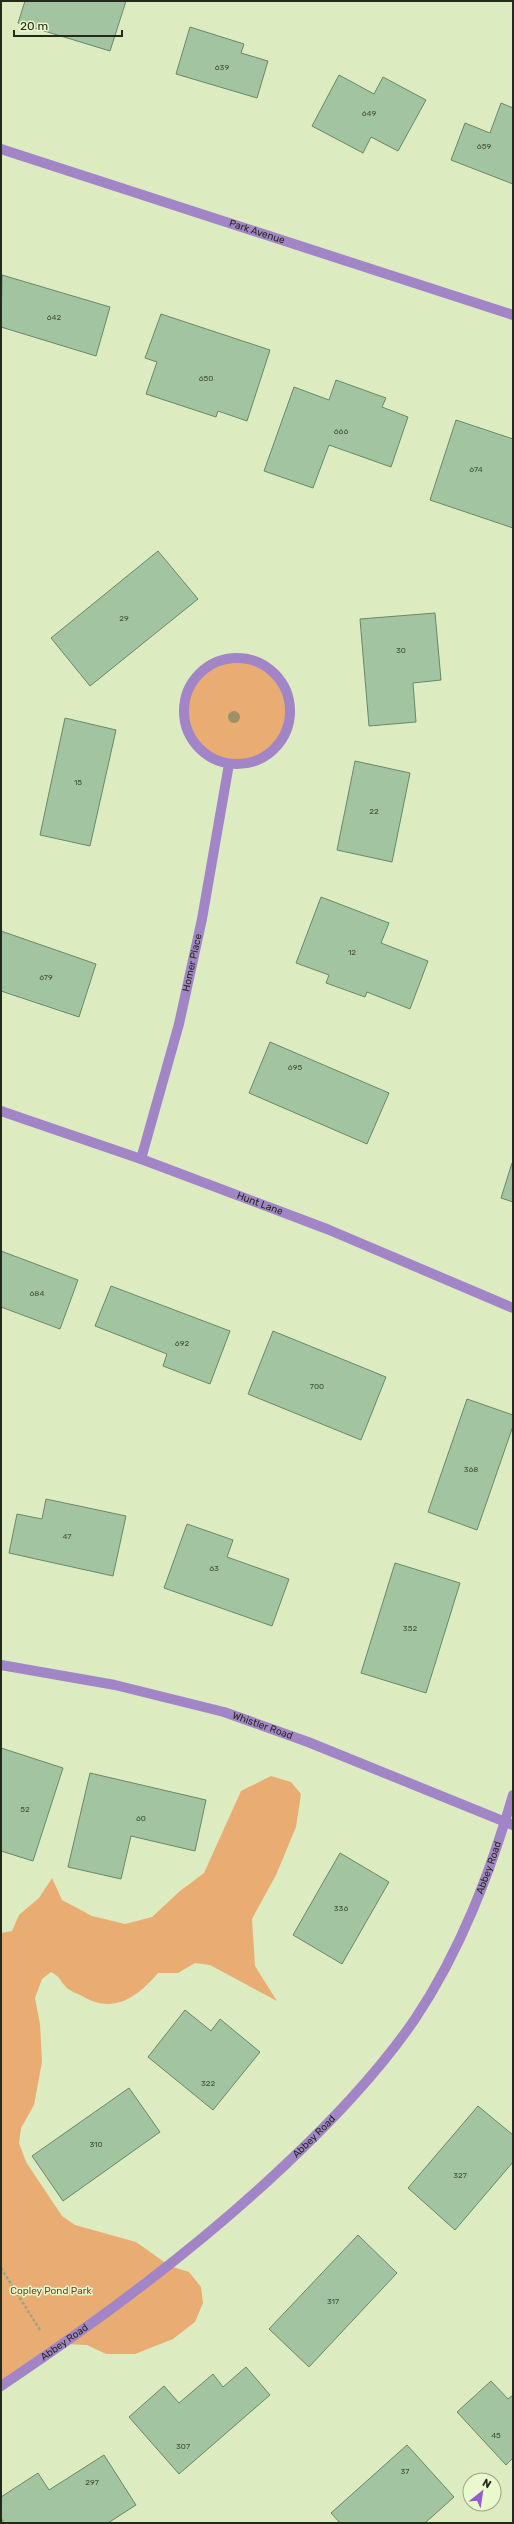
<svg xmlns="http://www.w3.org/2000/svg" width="514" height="2524" viewBox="0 0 514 2524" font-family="Rubik,sans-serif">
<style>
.green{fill:#e9ac73}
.building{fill:#a3c4a1;stroke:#698867}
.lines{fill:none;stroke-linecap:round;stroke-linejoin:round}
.path{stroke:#99a583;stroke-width:2.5;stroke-dasharray:3 2;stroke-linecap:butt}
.minor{stroke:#a185c7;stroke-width:10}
.tertiary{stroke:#a185c7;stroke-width:10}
.tree{fill:#9e9065}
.labels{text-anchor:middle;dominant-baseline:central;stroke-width:3;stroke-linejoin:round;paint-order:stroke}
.number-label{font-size:8px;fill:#44503b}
.street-label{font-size:10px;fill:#242a19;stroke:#eaf9cd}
.park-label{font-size:10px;fill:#6c441b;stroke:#eaf9cd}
</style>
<rect width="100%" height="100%" fill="#dcecc0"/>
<path class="green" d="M184 711a53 53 0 1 1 106 0a53 53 0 1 1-106 0Z
M271,1776L291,1782L301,1794L296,1827L276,1875L252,1919L255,1966L277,2001L210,1965L195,1963L178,1973H158C137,1997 114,2015 82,1996C77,1993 69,1991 66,1987C59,1980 62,1978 51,1972L42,1979L35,1998L40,2024L42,2062L34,2105L21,2128L19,2143L26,2162L62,2216L75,2225L136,2242L170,2266L189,2272L201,2287L203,2303L195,2322L173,2339L135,2354H106L87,2345L63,2344L1,2386V1933L12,1931L19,1915L39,1898L52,1878L62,1900L92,1916L125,1924L152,1917L180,1891L204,1873L241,1791Z"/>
<path class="building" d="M25,1H126L110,51L18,23Z
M190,27L244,44L241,53L268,61L257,98L176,74Z
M339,75L374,94L383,77L426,100L398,151L371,137L363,153L312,126Z
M501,103L513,108V184L451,160L465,123L490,133Z
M2,275L110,307L96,356L1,327Z
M161,314L270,350L247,421L218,411L216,417L146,394L157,362L145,358Z
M336,380L386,398L382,407L408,417L391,467L329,445L313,488L264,471L294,387L329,400Z
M456,420L513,439V528L430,500Z
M158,551L198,599L90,686L51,638Z
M435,613L441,680L413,683L416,722L369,726L360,619Z
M65,718L116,730L90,846L40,835Z
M355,761L410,773L392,862L337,850Z
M321,897L389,923L381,943L428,961L410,1009L367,992L365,997L326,983L329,975L296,963Z
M1,931L96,964L79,1017L1,991Z
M270,1042L389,1093L367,1144L249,1093Z
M512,1163L513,1164V1202L501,1198Z
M1,1251L78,1280L60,1329L1,1307Z
M111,1286L230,1331L210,1384L163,1366L167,1354L95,1326Z
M273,1331L386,1377L361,1440L248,1394Z
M467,1399L513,1415V1426L477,1530L428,1512Z
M46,1499L126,1516L113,1576L9,1553L17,1514L42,1519Z
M187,1524L233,1540L227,1557L289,1579L272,1626L164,1588Z
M395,1563L460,1583L426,1693L361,1673Z
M1,1748L63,1768L33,1861L1,1851Z
M90,1773L206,1800L195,1851L131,1836L121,1879L68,1867Z
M340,1853L389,1882L342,1964L293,1935Z
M185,2010L211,2031L220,2019L260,2052L213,2110L148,2057Z
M129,2088L160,2132L63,2201L32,2156Z
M478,2106L513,2135V2162L455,2230L408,2188Z
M358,2235L397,2273L309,2367L269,2329Z
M246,2367L270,2395L179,2474L129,2417L164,2386L179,2403L213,2374L223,2387Z
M491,2381L508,2399L513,2395V2458L506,2465L457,2412Z
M407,2445L454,2497L425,2523H340L331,2513Z
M104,2455L136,2505L108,2523H4L1,2518V2497L38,2473L49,2490Z"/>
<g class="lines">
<path class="path" d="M1,2268L40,2330"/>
<g class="minor">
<circle cx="237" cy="711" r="53"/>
<path id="s1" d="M1,1111L141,1159L327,1229L513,1308"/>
<path id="s2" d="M141,1159L179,1024L202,919L229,764"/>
<path id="s3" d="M1,1665L115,1685L224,1712L308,1742L513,1825"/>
<path id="s4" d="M1,2386C101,2319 196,2249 284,2166C331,2122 378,2073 415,2019C461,1950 490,1873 513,1795"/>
</g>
<path class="tertiary" id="s5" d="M1,149L513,315"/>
</g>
<circle class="tree" cx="234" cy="717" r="6"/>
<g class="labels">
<g class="number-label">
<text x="222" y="67">639</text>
<text x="369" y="113">649</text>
<text x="484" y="146">659</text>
<text x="54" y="317">642</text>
<text x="206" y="378">650</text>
<text x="341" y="431">666</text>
<text x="476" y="469">674</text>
<text x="124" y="618">29</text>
<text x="401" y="650">30</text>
<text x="78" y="782">15</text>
<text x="374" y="811">22</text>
<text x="352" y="952">12</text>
<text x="46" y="977">679</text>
<text x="295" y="1067">695</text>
<text x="37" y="1293">684</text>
<text x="182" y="1343">692</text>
<text x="317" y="1386">700</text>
<text x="471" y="1469">368</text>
<text x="67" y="1536">47</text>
<text x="214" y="1568">63</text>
<text x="410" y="1628">352</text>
<text x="25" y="1809">52</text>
<text x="141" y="1818">60</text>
<text x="341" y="1908">336</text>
<text x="208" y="2083">322</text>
<text x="96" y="2144">310</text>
<text x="460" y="2175">327</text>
<text x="333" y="2301">317</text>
<text x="496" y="2435">45</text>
<text x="183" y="2446">307</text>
<text x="405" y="2471">37</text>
<text x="92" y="2482">297</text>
</g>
<g class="street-label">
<text stroke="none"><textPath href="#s5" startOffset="269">Park Avenue</textPath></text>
<text stroke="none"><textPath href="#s2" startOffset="203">Homer Place</textPath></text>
<text stroke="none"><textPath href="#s1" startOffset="275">Hunt Lane</textPath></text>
<text stroke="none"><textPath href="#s3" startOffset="269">Whistler Road</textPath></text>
<text stroke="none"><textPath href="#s4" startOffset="725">Abbey Road</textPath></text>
<text stroke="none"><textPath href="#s4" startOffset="401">Abbey Road</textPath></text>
<text stroke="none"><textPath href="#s4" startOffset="77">Abbey Road</textPath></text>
</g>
<g class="park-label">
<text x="51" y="2291">Copley Pond Park</text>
</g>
</g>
<rect width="514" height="2524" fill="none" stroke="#242a19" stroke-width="4"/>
<g transform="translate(482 2492) rotate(30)"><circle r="19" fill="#eaf9cd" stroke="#9ba685"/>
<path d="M0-3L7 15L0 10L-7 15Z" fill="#945bd3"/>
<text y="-6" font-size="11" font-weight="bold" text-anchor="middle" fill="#242a19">N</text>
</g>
<path d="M14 30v6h108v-6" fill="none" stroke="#242a19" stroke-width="2"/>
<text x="20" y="30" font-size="12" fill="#242a19" stroke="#eaf9cd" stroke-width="3" paint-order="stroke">20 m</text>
</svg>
